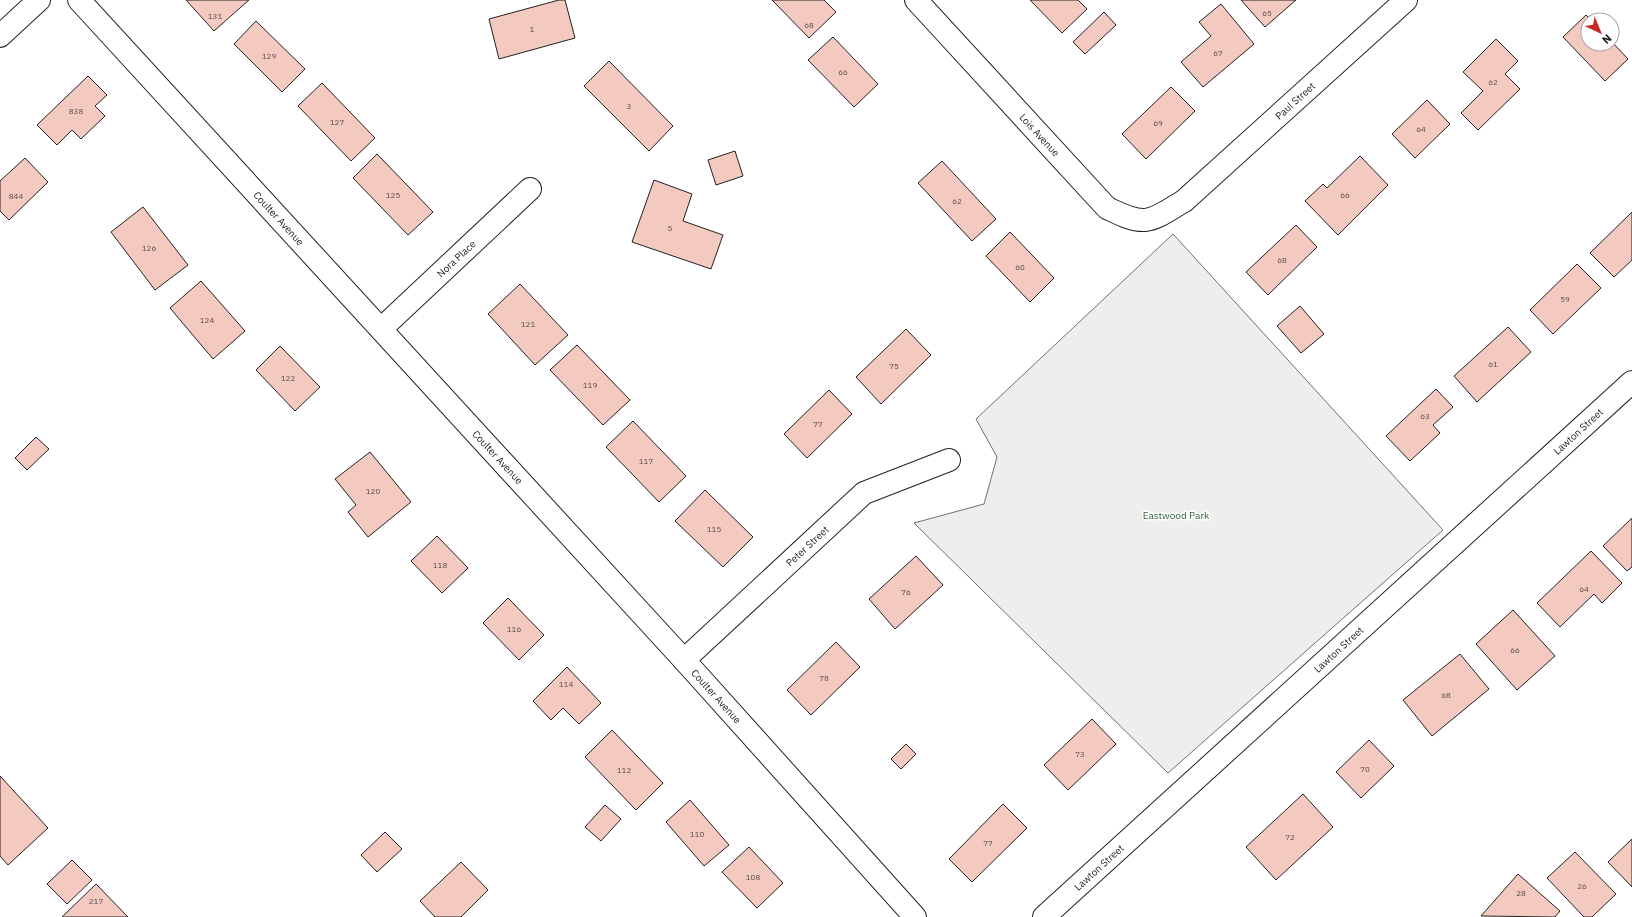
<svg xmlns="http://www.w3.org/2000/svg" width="1632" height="917" viewBox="0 0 1632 917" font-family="'IBM Plex Sans',sans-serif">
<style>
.green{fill:#eee;stroke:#6f6f6f}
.building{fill:#f3c9c0;stroke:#222}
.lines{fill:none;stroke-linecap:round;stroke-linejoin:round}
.minor-casing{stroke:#222;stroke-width:24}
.minor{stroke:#fff;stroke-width:22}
.labels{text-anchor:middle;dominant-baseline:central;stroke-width:3;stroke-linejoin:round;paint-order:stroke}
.number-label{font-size:8px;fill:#564c4a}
.street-label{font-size:10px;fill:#222;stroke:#fff}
.park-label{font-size:10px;fill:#2f5e38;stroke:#fff}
</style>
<rect width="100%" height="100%" fill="#fff"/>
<path class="green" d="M1173,234L1443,530L1168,773L914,523L984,504L997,457L976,419Z"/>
<path class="building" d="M186,0H249L214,31Z
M559,0H565L575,38L499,59L489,19Z
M772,0H824L836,12L809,38Z
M1030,0H1078L1087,9L1062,33Z
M1241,0H1296L1265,27Z
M1221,4L1254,44L1203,87L1181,62L1211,36L1199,22Z
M1104,12L1116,25L1085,54L1073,42Z
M1586,15L1591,20H1588V44H1612V42L1628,59L1605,81L1563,37Z
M256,21L305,69L282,92L234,44Z
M833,37L878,84L854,107L808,60Z
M1496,39L1518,61L1505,74L1520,89L1478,130L1461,113L1483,91L1463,72Z
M609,61L673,126L649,151L584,86Z
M88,76L107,95L95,106L105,116L81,139L72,130L57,145L37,125Z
M322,83L375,138L351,161L298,106Z
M1171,87L1195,111L1146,159L1122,134Z
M1427,100L1450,124L1415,158L1392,134Z
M735,151L743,176L716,185L708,160Z
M377,154L433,212L408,235L353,178Z
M1360,156L1388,185L1338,235L1305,201L1323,184L1327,188Z
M25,158L48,182L9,220L0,211V181Z
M942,161L996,219L972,241L918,183Z
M654,180L692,194L683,221L723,235L711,269L632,242Z
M143,207L188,265L155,290L111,232Z
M1632,212V260L1614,277L1590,253Z
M1296,225L1317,247L1268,295L1246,272Z
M1010,232L1054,278L1030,302L986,256Z
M1577,264L1601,288L1553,334L1530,310Z
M201,281L245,331L213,359L170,308Z
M520,284L568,335L535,365L488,314Z
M1300,306L1324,334L1301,353L1277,326Z
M1508,327L1531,352L1477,402L1454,376Z
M906,329L931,355L881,404L856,377Z
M577,345L630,400L603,425L550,370Z
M280,346L320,387L295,411L256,370Z
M1436,389L1453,407L1433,425L1440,433L1410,461L1386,436Z
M829,390L852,414L807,458L784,434Z
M633,421L686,476L659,502L606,447Z
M36,437L49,449L27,470L15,458Z
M370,452L411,502L368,537L348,512L356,505L335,479Z
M705,490L753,537L723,567L675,521Z
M1632,518V567L1627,571L1603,546Z
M437,536L468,568L442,593L411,561Z
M1591,551L1622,583L1602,603L1594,594L1560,627L1537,603Z
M916,556L943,585L895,629L869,599Z
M508,598L544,635L519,660L483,623Z
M1513,610L1555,656L1517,690L1476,644Z
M836,642L860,667L811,715L787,690Z
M1460,654L1489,689L1432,736L1403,700Z
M567,667L601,703L579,724L563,708L551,720L533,701Z
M1092,719L1116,744L1068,790L1044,765Z
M612,730L663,783L636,810L585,757Z
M1369,740L1394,766L1361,798L1336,772Z
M906,744L916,754L901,769L891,759Z
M0,776L48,828L8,865L0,856Z
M1303,794L1333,827L1276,880L1246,847Z
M690,800L729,845L704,866L666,822Z
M1003,804L1027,828L972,882L949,859Z
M605,805L621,819L601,841L585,827Z
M385,832L402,849L377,872L361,855Z
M1632,839V887L1608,862Z
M749,847L783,883L757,908L722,872Z
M1575,852L1616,894L1592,917H1584L1547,878Z
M72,860L92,880L67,904L47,884Z
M461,862L488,890L461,917H435L420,901Z
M1518,874L1560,911L1555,917L1481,916Z
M96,884L128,917H62Z"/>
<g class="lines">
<g class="minor-casing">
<g id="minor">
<path id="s1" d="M79,0L684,660L915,917"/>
<path id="s2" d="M916,0L1107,208C1118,213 1132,221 1145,220C1158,219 1173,207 1184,201L1406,0"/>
<path d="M0,36L39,0"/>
<path id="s3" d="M381,329L530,189"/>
<path id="s4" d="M684,660L864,493L949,460"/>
<path id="s5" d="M1044,917L1632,382"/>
</g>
</g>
<use href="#minor" class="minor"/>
</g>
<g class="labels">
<g class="number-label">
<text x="1267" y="13">65</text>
<text x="215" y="16">131</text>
<text x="809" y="25">68</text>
<text x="532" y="29">1</text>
<text x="1218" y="53">67</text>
<text x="269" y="56">129</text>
<text x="843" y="72">66</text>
<text x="1493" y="82">62</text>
<text x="629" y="106">3</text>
<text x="76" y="111">838</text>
<text x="337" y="122">127</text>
<text x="1158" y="123">69</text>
<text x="1421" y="129">64</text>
<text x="393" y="195">125</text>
<text x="1345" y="195">66</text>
<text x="16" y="196">844</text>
<text x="957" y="201">62</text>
<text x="670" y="228">5</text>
<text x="149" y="248">126</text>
<text x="1282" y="260">68</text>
<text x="1020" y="267">60</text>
<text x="1565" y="299">59</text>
<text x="207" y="320">124</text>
<text x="528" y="324">121</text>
<text x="1493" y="364">61</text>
<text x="894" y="366">75</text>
<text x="288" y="378">122</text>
<text x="590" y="385">119</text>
<text x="1425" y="416">63</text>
<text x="818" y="424">77</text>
<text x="646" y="461">117</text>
<text x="373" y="491">120</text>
<text x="714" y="529">115</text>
<text x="440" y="565">118</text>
<text x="1584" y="589">64</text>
<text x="906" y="592">76</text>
<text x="514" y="629">116</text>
<text x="1515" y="650">66</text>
<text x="824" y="678">78</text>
<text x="566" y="684">114</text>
<text x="1446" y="695">68</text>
<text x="1080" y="754">73</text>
<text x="1365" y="769">70</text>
<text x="624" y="770">112</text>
<text x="697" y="834">110</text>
<text x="1290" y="837">72</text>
<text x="988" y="843">77</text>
<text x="753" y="877">108</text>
<text x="1582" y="886">26</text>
<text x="1521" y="893">28</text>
<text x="96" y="901">217</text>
</g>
<g class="street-label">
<text stroke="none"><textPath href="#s2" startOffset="516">Paul Street</textPath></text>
<text stroke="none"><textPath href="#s2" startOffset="183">Lois Avenue</textPath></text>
<text stroke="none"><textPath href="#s1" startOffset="296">Coulter Avenue</textPath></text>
<text stroke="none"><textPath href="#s3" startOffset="103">Nora Place</textPath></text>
<text stroke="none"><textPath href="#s5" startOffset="722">Lawton Street</textPath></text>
<text stroke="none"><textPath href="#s1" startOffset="620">Coulter Avenue</textPath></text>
<text stroke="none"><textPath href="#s4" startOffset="168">Peter Street</textPath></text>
<text stroke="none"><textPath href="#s5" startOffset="398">Lawton Street</textPath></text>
<text stroke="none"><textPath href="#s1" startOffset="944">Coulter Avenue</textPath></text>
<text stroke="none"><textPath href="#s5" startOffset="74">Lawton Street</textPath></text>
</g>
<g class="park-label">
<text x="1176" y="515">Eastwood Park</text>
</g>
</g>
<g transform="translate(1600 32) rotate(136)"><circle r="19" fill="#ffffff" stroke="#a7a7a7"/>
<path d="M0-3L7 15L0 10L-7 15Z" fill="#c62828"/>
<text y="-6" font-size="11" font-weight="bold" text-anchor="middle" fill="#222222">N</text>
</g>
</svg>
